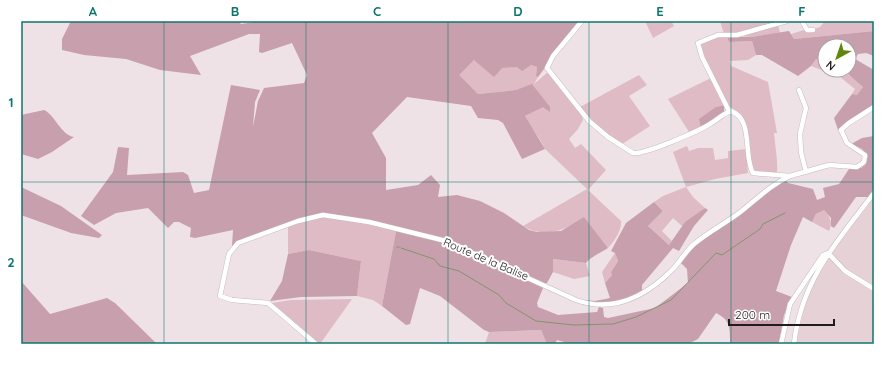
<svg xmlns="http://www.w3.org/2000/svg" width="895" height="365" viewBox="0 0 895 365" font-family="Quicksand,sans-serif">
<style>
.built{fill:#e5d1d6}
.green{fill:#dfbbc5}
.forest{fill:#c89fac}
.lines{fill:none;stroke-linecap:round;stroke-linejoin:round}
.stream{stroke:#849371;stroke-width:1}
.minor-casing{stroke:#c6bbbe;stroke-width:5.5}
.minor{stroke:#fff;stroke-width:4.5}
.grid{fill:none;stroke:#0f766e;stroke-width:1;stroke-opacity:0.55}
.labels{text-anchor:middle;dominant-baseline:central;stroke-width:4;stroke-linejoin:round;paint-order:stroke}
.street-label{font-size:11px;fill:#201c1d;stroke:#fff}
.neatline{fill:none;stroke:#0f766e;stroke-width:1.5}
.grid-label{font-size:13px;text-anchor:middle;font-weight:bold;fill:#0f766e}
</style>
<rect width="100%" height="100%" fill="#eee2e6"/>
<path class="built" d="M874,198V344H796L807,295L832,251Z"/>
<path class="green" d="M645,21H671L674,26L653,38Z
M720,21H781L737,33L724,34Z
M825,21H874V31L794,39L791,34L804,30L807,33L813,32L814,29L820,27Z
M778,25L780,33L751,37L739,36Z
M717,37H727L729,42L752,41L756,55L748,60L730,61L731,66L768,82L777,133H774C775,146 778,160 777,172H758L753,170L741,115L727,104L699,45Z
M816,59L825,63V70C845,70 849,74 863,87L857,95L852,94L855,89L840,77L811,66Z
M474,60L502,68L531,65L537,67L536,76L538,77L534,84L548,72L582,116L583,120L578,129L569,139L575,148L581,144L606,170L588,190L621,221C622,230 614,242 608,248L584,218C564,230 546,239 523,226L587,189L545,149C540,137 530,128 525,116L543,106L549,111L533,85L516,90L478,94L458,75Z
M639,75L647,85L629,96L650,126L622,144L600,129L580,107Z
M711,78L724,105L716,107L701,127L689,132L668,99Z
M687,146L689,151L698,148H713L715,160L728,158V151L746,149L748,173L715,179L686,187L693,197L705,208L682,226L673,218L662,231L672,241L669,245L648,226L663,211L654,202L663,196L686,187L673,152Z
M824,210C830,217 833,222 829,231L812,222L816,214Z
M319,217L360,221L396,231L382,306L373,300L357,296L361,261L309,250L288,254V225Z
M615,253L618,261L611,272L612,275L605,283L602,272Z
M553,259L586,263L590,276L574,279L553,272Z
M352,299L320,344L272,303L291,300Z
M541,330L547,344H485L489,332Z"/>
<path class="forest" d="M71,21H239L241,24L261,21H580L538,77L536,76L537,67L531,65L522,71L517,67L502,68L494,77L474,60L459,75L478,94L516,90L532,84L550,107V112L543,107L525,116L545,149L522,159L503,123L498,120L478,118L471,106L407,97L372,133L386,158V190L418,185L431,175L440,185L438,197L457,195L480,201L504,213L529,230L537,232L561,231L584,217L608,248C602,252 589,258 586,263L553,259V272L547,283H545L537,303L538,307L558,315L597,312L599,307L603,308L604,317L608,318L655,308L688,283L687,269L680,262L691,248L785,180L788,183L813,189L817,200L825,197L823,188L839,184L849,169L861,168L865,165L868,156L862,149L851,144L862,138L874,136V189L868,197H856L834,228L831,226V218L824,210L816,214L812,222L803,217L791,245L776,291L792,297L784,315L779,344H730C730,329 731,320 716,313L698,339L688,344H565L564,342L557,340L555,344H547L541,330L489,332L484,330L440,296L420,288L410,324L406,325L382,306L396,231L434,235L314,215L233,246H232L233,230L195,238L190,237L191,228L179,222H174L168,228L148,208L116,213L94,225L81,216L113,172L118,147L129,148L127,175L183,172L188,175L194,193L209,190L231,85L260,90L255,102L253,127L258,101L264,88L304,83L307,75L292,43L262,53L259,52L260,34H249L190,56L201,75L160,70L126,59L84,55L62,50V39Z
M789,31L794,39L874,31V56L866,53L858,54L855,59L874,70L873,105L838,130L834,118L852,94L857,95L863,87L848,74L840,70H849V46H825V63L816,59L811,66L798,76L762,55H756L752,41L729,42L727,37H751Z
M724,105V112L701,127L699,119L716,107Z
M44,110C55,115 61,135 74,137L52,152L38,159L21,154V115Z
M21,187L61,206L102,235L99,238L71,233L21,215Z
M654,202L663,211L648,226L669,245L685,222L705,208L708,210L694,226L679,251L673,248L642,285V289L644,292C626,299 603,310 585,300L595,301L610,298L605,283L612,275L611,272L618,261L615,253L611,251L626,223Z
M309,250L361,261L357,296L301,297L270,301L282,281L288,254Z
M21,281L50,314L107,298L115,303L157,344H21Z"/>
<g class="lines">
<path class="stream" d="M397,247H399
M401,248L434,259L440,266L459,271L499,295L506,303L536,321L573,325L613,324L636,317L671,300L716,253L722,255L760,229L763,224L785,213"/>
<g class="minor-casing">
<path id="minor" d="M582,21L553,56L547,68L589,121L608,137L633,153C644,155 699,131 710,124C717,120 724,113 731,111C754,119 743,157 753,173L790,176L829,165L857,167L864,162L865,155L847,143L841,130L849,123L874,107
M802,21L807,30H813
M799,90L806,108L800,134L801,152L806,172
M729,111L702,57L698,43L718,35H737L787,21
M316,344L268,303L232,300L220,296L229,254L238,243L298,221L323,215L369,222L446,241L576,300C613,313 646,296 672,270C680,262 685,252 694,244C707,233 724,224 739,213C756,200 770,185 790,176
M781,344L790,304L823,255L828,253L845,271L874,289
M794,344C801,281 837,241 874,193"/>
</g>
<use href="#minor" class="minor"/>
</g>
<path class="grid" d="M164,21V344M306,21V344M448,21V344M589,21V344M731,21V344M21,182H874"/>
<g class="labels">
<g class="street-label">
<text transform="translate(486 259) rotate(23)">Route de la Balise</text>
</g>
</g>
<rect width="895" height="365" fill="none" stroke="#ffffff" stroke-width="44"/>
<g transform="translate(837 58) rotate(220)"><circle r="19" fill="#ffffff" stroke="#a6a4a5"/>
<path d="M0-3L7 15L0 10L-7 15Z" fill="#60860b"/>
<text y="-6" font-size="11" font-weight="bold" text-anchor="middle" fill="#201c1d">N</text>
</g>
<path d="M729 319v6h105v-6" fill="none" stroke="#201c1d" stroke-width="2"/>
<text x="735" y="319" font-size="12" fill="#201c1d" stroke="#ffffff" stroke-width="3" paint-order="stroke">200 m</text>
<rect x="22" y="22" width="851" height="321" class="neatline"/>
<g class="grid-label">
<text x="93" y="16">A</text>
<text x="235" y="16">B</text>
<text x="377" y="16">C</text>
<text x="518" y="16">D</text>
<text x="660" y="16">E</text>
<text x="802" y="16">F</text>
<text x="11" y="107">1</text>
<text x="11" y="267">2</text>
</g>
</svg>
